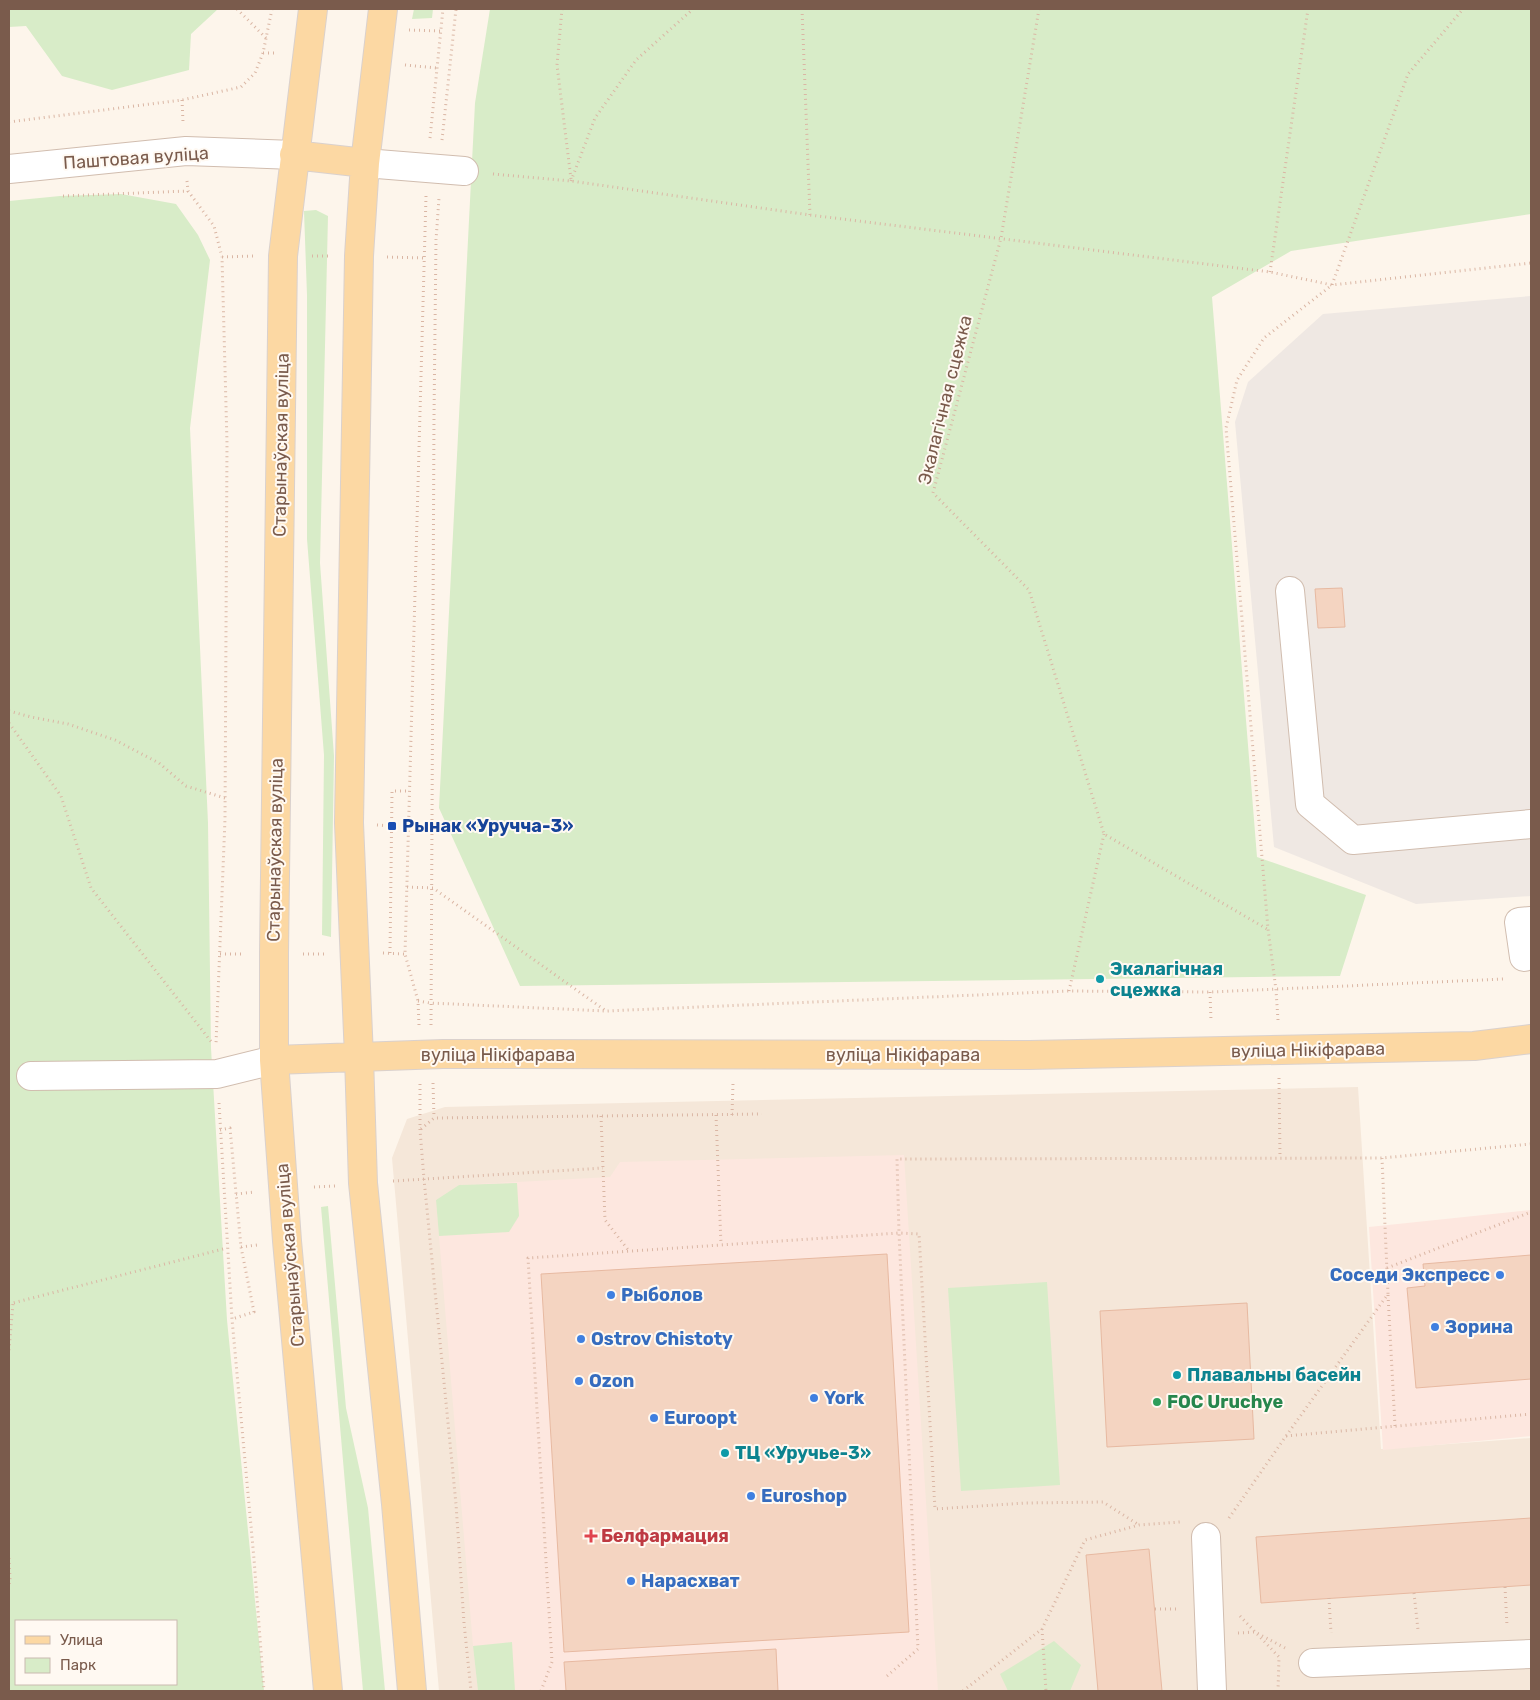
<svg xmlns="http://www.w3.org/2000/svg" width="1540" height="1700" viewBox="0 0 1540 1700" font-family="Rubik,sans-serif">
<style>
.residential{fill:#f5e7d9}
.commercial{fill:#fde7df}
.industrial{fill:#efe8e3}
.green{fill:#d8ecc8;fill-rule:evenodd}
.building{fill:#f4d4c1;stroke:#e7b9a1}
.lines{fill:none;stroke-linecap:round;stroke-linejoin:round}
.minor-casing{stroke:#d1bdaf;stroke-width:30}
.major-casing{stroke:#dad1cd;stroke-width:30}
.path{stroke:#dab6a4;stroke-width:3;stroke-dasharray:1 4;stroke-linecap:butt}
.minor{stroke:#fff;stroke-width:28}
.major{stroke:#fcd8a3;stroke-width:28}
.transit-dot{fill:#1a4fb4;stroke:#fff9f2;stroke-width:2}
.culture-dot{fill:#0f9aa8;stroke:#fff9f2;stroke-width:2}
.shop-dot{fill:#3f7fe0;stroke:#fff9f2;stroke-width:2}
.leisure-dot{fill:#2e9e5b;stroke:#fff9f2;stroke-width:2}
.health-dot{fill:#e0444e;stroke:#fff9f2;stroke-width:2}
.labels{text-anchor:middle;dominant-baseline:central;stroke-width:4;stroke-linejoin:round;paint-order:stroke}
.street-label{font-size:18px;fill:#7a5b4c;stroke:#fff9f2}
.transit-label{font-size:18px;font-weight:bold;fill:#164399;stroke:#fff9f2;text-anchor:start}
.culture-label{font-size:18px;font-weight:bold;fill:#0d838f;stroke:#fff9f2;text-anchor:start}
.shop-label{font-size:18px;font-weight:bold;fill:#366cbe;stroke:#fff9f2;text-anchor:start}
.leisure-label{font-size:18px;font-weight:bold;fill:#27864d;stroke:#fff9f2;text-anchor:start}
.health-label{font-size:18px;font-weight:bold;fill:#be3a42;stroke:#fff9f2;text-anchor:start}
</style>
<rect width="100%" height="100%" fill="#fdf5eb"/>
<path class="residential" d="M1358,1087L1381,1449L1531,1438V1691H439L392,1158L407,1119L445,1107Z"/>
<path class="commercial" d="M904,1155L938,1691H478L473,1646L436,1200L459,1185L610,1177L620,1162Z
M1531,1210V1436L1383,1450L1369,1227Z"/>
<path class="industrial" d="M1531,296V896L1416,904L1274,847L1235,422L1248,382L1323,314Z"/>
<path class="green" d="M9,9H218L191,34L189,70L112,90L62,76L26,26L9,27Z
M414,9H433L432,18L412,19Z
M490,9H1531V214L1291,251L1212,297L1257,857L1366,895L1340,976L520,986L439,808L475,103Z
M121,194L176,204L198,235L210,260L190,428L208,823L211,1048L227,1320L264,1691H9V201L60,196ZM16,1621H176V1684H16Z
M316,210L328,216L320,563L334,756L331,937L322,935L324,755L307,539V295L304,211Z
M517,1183L519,1216L509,1232L439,1236L436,1200L459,1185Z
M328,1206L346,1408L368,1508L385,1691H363L321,1207Z
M1047,1282L1060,1485L961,1491L948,1288Z
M1054,1641L1081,1665L1070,1691H1008L1000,1674Z
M512,1642L515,1691H478L473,1646Z"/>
<path class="building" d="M1342,588L1345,627L1318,628L1315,589Z
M887,1254L909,1632L564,1652L541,1274Z
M1531,1255V1379L1416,1388L1407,1288L1425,1286L1423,1264Z
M1247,1303L1254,1439L1107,1447L1100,1311Z
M1531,1518V1585L1261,1603L1256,1537Z
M1149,1549L1162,1691H1098L1086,1555Z
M776,1649L778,1691H566L564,1662Z"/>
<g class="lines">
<g class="minor-casing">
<path id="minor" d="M365,163L464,171
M9,169L186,151L294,155
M1290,591L1310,804L1353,840L1531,824
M1524,957L1519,922L1531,921
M31,1076L217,1074L274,1060
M1206,1537L1212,1691
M1313,1663L1531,1654"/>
</g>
<g class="major-casing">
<path id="major" d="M313,9L283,256L274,954V1060L287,1241L328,1691
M383,9L365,163L359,256L349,823L359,1057L363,1183L396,1504L412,1691
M294,155L365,163
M274,1060L443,1054L1029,1055L1474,1046L1531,1039"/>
</g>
<path class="path" d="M237,9L266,38
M562,9L557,65L571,179
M802,9L810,215
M1039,9L1001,238L933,493L1029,590L1104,834L1267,929
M409,30L441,31
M263,53H277
M405,65L437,68
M182,100L183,122
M9,122L182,100L241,87L255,73L263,53L272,9
M430,138L443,9
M442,140L456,9
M493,174L571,181L810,215L1270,272L1332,285L1531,263
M187,181L188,191L214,226L222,257L227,443L225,819L216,1044
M571,181L595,118L636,60L693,9
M63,196L188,191
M312,256H329
M222,257L254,256
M387,257L425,258
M1270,272L1308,9
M9,711L31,717L68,724L115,740L159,763L186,786L225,798
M9,723L61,796L91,888L213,1044
M377,825L392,826
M407,887L433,888L606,1011
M383,953L405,954
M390,953L392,791H409
M220,954H244
M303,954H324
M1069,991L1104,834
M1210,992L1211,1021
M418,1001L430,1003L606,1011L1069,991L1210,992L1504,979
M1278,1020L1276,990L1268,929L1226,428L1237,380L1264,338L1332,285L1408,74L1463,9
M419,1025L418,1001L405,954L426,196
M431,1025L434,417L436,240L439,198
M1279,1078L1280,1158
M433,1083L434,1118
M420,1084V1130L424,1179L456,1504L464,1623L471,1691
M219,1103L232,1319L254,1559L264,1691
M716,1115L721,1245
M732,1115L733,1083
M601,1116L605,1220L629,1251
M421,1129L434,1118L762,1114
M220,1130L230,1128L241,1247L254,1312L232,1319
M393,1181L603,1168
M314,1187L335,1186
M236,1194L255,1192
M241,1247L257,1245
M1387,1268L1531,1212
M1388,1295L1395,1426
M9,1304L227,1248
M9,1350L13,1303
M1286,1436L1531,1414
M1229,1518L1286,1436L1388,1294L1382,1158
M9,1558L10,1578L9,1586
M1505,1587L1507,1626
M1414,1593L1418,1630
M1329,1598L1331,1633
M1155,1609H1179
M1240,1616L1279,1657L1278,1691
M1042,1629L1046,1691
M1238,1633L1255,1632L1287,1649
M887,1676L918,1649L899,1233L897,1159L1382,1158L1531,1144
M541,1691L552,1662L528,1258L899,1233L919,1234L935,1509L1025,1503L1103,1502L1139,1525
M963,1691L1042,1629L1085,1540L1139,1525L1180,1522"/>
<use href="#minor" class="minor"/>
<use href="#major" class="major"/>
</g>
<rect class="transit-dot" x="387" y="821" width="10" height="10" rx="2.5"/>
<g class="culture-dot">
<circle cx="1100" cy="979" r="5"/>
<circle cx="1177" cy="1375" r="5"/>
<circle cx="725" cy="1453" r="5"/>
</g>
<g class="shop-dot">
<circle cx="1500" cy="1275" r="5"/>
<circle cx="611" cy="1295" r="5"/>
<circle cx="1435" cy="1327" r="5"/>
<circle cx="581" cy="1339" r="5"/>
<circle cx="579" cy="1381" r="5"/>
<circle cx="814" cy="1398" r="5"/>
<circle cx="654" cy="1418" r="5"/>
<circle cx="751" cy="1496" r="5"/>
<circle cx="631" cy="1581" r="5"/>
</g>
<circle class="leisure-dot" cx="1157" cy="1402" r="5"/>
<path class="health-dot" d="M588.5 1528.5h5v5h5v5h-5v5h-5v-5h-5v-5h5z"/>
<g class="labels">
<g class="street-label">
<text transform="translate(136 158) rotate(-4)">Паштовая вуліца</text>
<text transform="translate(945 400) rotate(-76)">Экалагічная сцежка</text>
<text transform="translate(281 445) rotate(-89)">Старынаўская вуліца</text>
<text transform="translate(275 850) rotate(-89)">Старынаўская вуліца</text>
<text transform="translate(1308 1050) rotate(-1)">вуліца Нікіфарава</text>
<text x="498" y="1055">вуліца Нікіфарава</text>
<text x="903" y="1055">вуліца Нікіфарава</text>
<text transform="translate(290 1255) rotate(-95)">Старынаўская вуліца</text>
</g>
<g class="transit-label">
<text x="402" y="826">Рынак «Уручча-3»</text>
</g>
<g class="culture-label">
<text x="1110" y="969">Экалагічная<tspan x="1110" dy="21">сцежка</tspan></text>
<text x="1187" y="1375">Плавальны басейн</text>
<text x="735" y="1453">ТЦ «Уручье-3»</text>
</g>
<g class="shop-label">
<text x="1490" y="1275" text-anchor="end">Соседи Экспресс</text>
<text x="621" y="1295">Рыболов</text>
<text x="1445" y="1327">Зорина</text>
<text x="591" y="1339">Ostrov Chistoty</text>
<text x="589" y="1381">Ozon</text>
<text x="824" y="1398">York</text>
<text x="664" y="1418">Euroopt</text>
<text x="761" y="1496">Euroshop</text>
<text x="641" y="1581">Нарасхват</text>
</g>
<g class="leisure-label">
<text x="1167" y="1402">FOC Uruchye</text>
</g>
<g class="health-label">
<text x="601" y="1536">Белфармация</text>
</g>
</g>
<rect width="1540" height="1700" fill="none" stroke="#7a5b4c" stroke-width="20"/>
<rect x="15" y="1620" width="162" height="65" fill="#fff9f2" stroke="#cabab0"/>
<rect x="25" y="1636" width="25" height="8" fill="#fcd8a3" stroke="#cabab0"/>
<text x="60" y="1645" font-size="15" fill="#7a5b4c">Улица</text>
<rect x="25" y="1658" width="25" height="15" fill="#d8ecc8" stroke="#cabab0"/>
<text x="60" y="1670" font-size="15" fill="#7a5b4c">Парк</text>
</svg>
